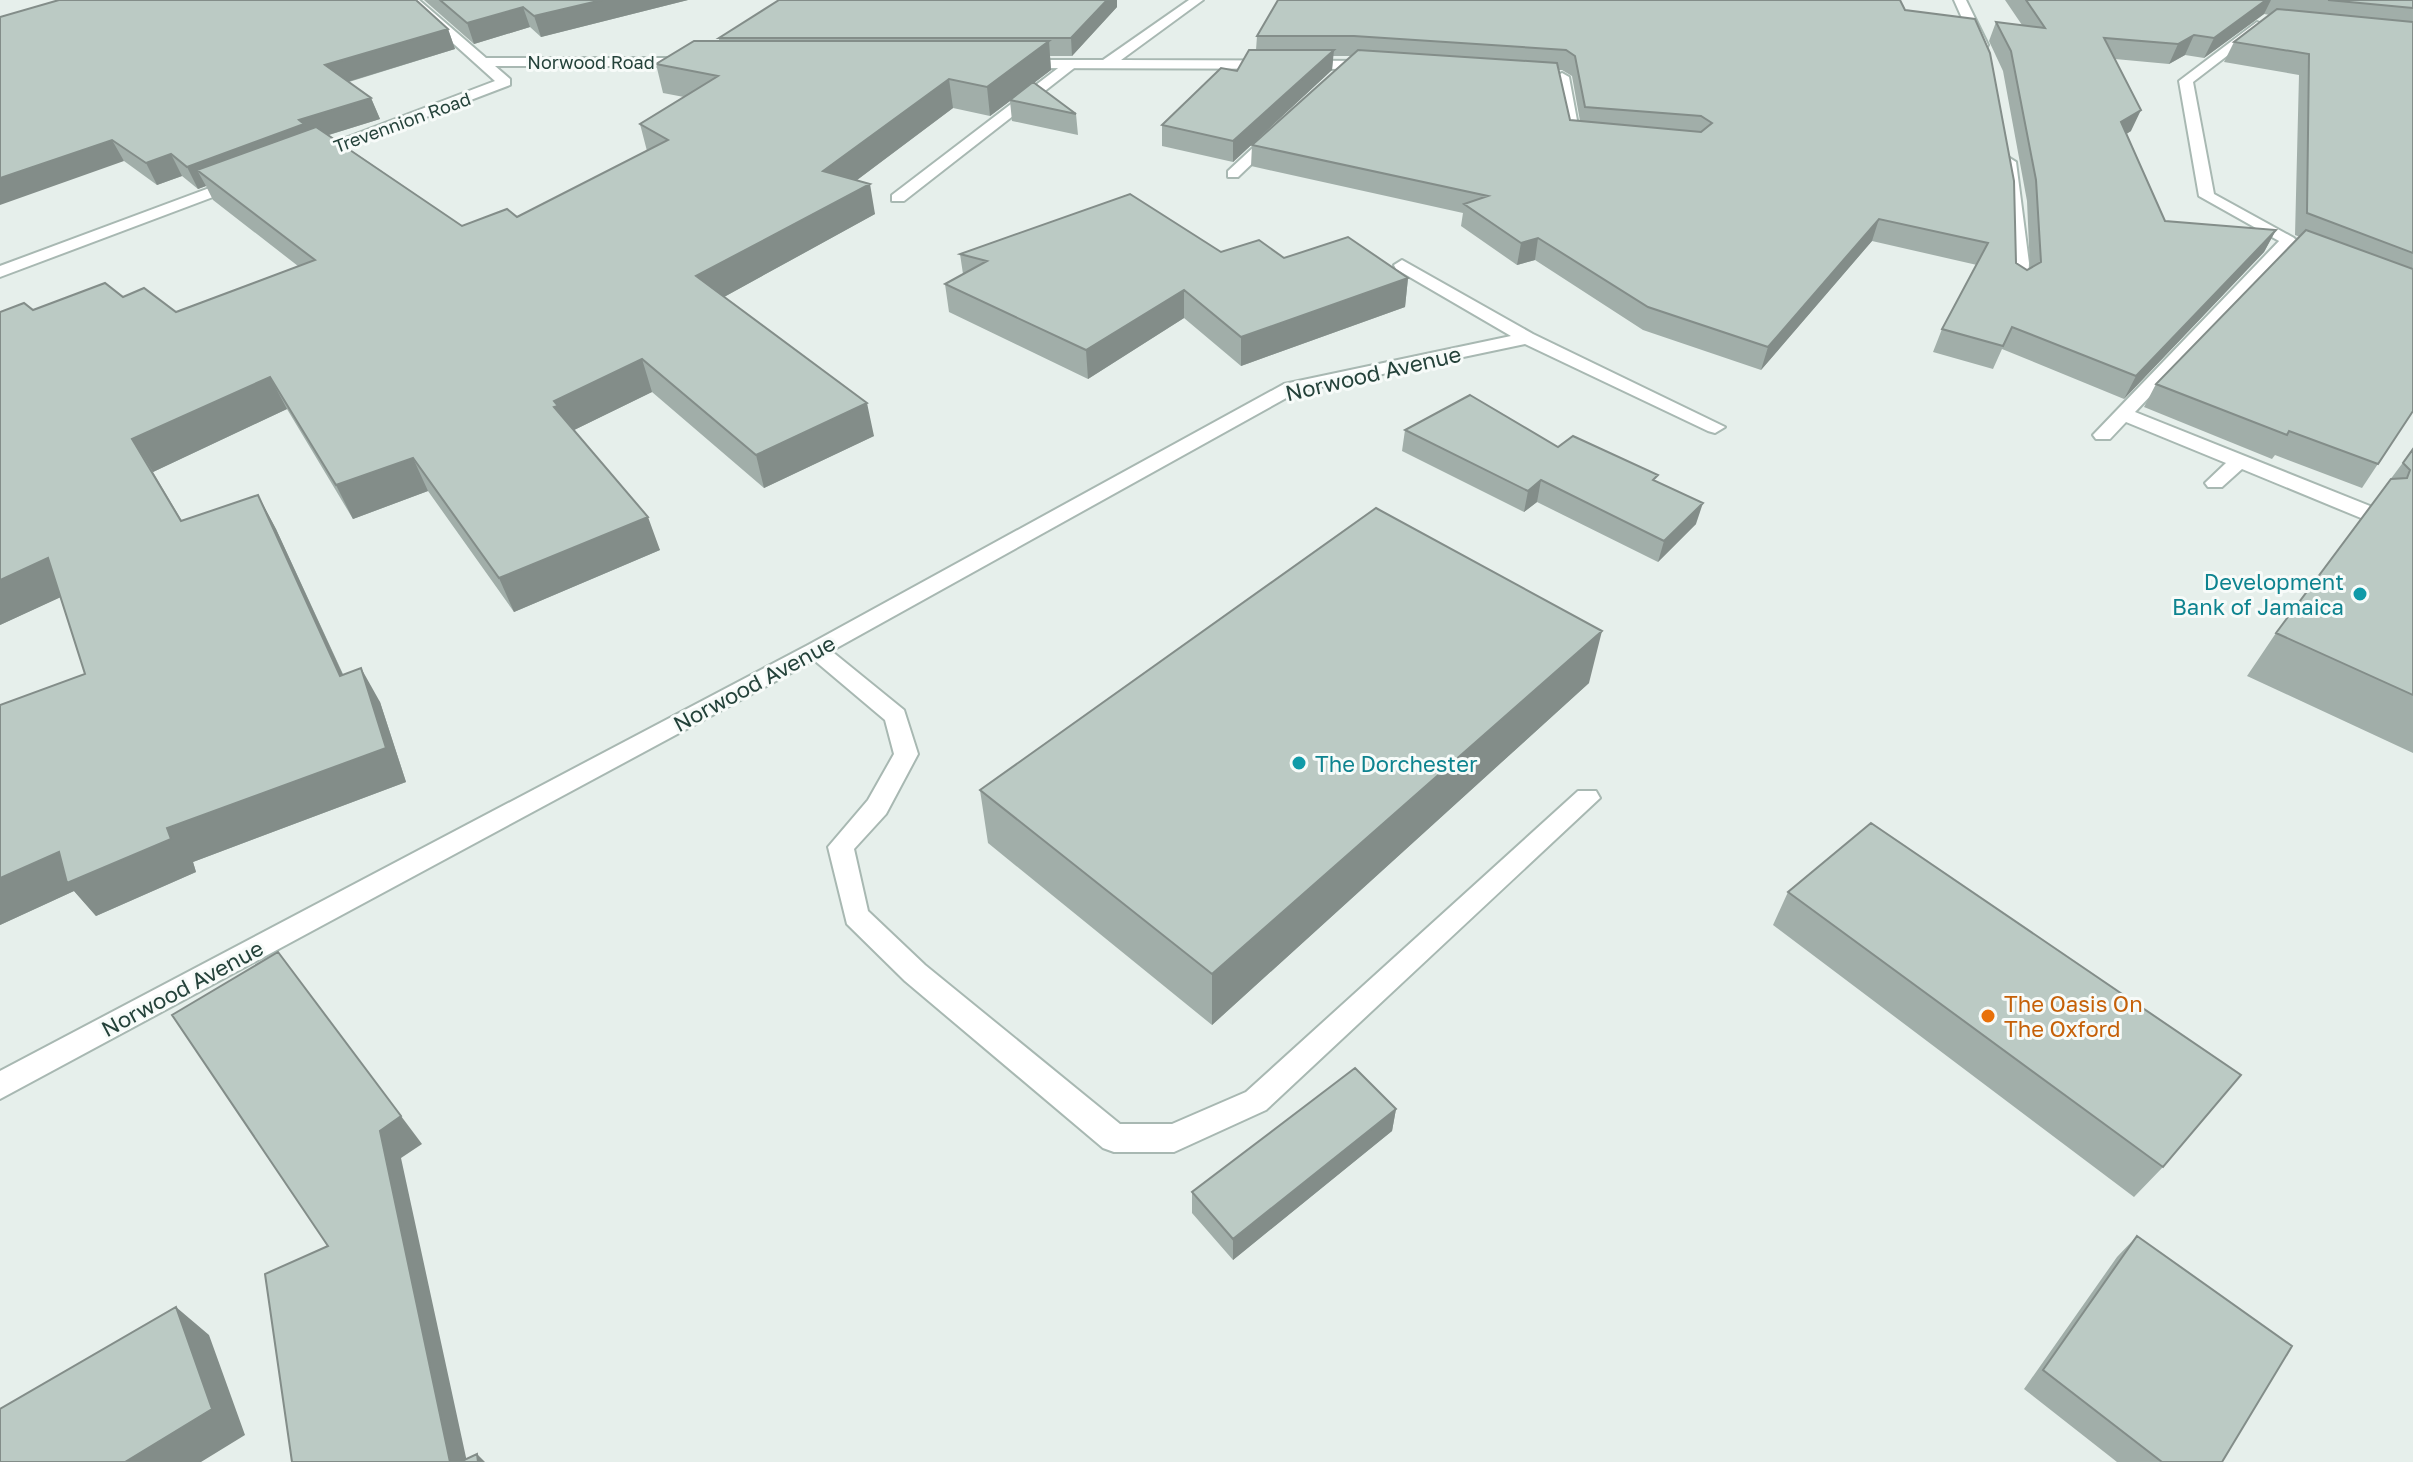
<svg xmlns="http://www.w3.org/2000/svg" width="2413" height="1462" viewBox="0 0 2413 1462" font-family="'Golos Text',sans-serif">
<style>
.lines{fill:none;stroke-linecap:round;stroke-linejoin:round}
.service-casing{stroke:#a8b8b2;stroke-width:4}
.minor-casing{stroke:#a8b8b2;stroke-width:4}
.service{fill:#fff;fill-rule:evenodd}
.minor{fill:#fff;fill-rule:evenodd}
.wall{fill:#a1aea9;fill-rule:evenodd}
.shaded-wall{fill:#838d89}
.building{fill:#bbcac4;stroke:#838d89;stroke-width:2}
.culture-dot{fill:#0f9aa8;stroke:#f7fbf9;stroke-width:3}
.food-dot{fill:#e8710a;stroke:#f7fbf9;stroke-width:3}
.labels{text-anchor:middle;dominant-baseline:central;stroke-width:6;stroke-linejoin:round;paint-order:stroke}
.far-street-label{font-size:18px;fill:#24423a;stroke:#f7fbf9}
.street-label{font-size:22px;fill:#24423a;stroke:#f7fbf9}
.culture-label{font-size:22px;fill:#0d838f;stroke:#f7fbf9;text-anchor:end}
.food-label{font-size:22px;fill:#c56008;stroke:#f7fbf9;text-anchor:start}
</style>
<rect width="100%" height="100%" fill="#e6efeb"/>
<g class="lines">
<g class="service-casing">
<path id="service" d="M1066,62L1078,65L904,201H892V195Z
M1562,73L1569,77L1579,131L1585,135L1583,138L1572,139L1565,135L1555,77Z
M2288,236L2322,251L2314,256L2291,248L2135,412L2375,508L2378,513L2375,518H2361L2242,469L2222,487H2208L2205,483L2226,463L2126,422L2110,439H2096L2093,435L2282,238Z
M816,642L824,645L904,710L918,754L886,814L854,849L868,911L925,965L1120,1124H1172L1246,1092L1578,791H1596L1600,798L1266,1110L1174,1152H1114L1103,1148L905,981L847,924L828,847L868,800L894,754L885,720L808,655L805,650Z"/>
</g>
<g class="minor-casing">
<path id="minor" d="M405,0H419L486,58H692L699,62L692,66H495L510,79V85L316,159H306V153L495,81Z
M1189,0H1203L1121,60L1376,61L1383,65L1376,69L1021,68L1014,64L1021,60H1103Z
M1954,0H1966L1988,45L1986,48L1974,45Z
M2257,22L2264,26L2262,29L2193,82L2214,194L2294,238L2296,241L2288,246L2199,196L2179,81Z
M1270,132L1282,135L1238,177H1228V171Z
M2008,157L2016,162L2029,263L2028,285L2019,290L2010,285L2013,263L2000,162Z
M239,177L247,182L245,185L0,277V266Z
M1402,260L1533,334L1725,427L1715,433L1708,431L1525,344L1297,392L824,655L0,1099V1071L808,645L1284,384L1511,336L1396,269L1394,265Z"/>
</g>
<use href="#service" class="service"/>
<use href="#minor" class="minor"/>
</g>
<path class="wall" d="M424,0H688L541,37L530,27L474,44Z
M1900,0L2016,263L2027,270L2030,268L2027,201L2003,71L1989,41L1996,22L2022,25L2005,0H2413V411L2362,488L2275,455L2272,459L2144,407L2156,384L2300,237L2295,235L2299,75L2224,62L2234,42L2270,15L2264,14L2204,58L2185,55L2169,64L2115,59L2131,131L2126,134L2165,221L2276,230L2264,252L2124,399L2002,349L1993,369L1933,352L1942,329L1977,265L1872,241L1761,370L1643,330L1535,260L1517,265L1461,226L1463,213L1251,166L1252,145L1351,56H1333L1332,70L1233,162L1162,146V125L1237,71L1256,50L1257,36ZM1558,70H1562L1572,76L1580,121L1570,120Z
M1117,7L1072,56H1050L1051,70L1034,83L1076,114L1078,135L1012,121L1010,101L990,116L953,108L857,180L875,214L724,297L874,436L764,488L652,392L574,430L660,550L514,612L428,491L353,519L287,409L153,472L182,521L258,495L276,529L343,674L380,702L406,782L193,862L196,872L96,916L74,891L0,925V705L85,674L60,597L0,625L33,310L123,297L176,312L298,266L213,200L206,186L198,189L182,176L157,185L124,161L0,17L448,29L455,49L349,82L371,98L380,119L329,135L462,226L517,217L647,151L640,124L684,97L663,93L656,64L719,41V38Z
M1221,252L1284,258L1408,278L1405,307L1241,366L1184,318L1088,379L949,312L945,284L963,274L960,254Z
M1405,430L1558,447L1656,482L1696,524L1658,562L1537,502L1524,512L1402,451Z
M2413,449V753L2247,676L2276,633Z
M1589,683L1212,1025L988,843L980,790Z
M1788,892L2163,1167L2134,1197L1773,925Z
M1396,1109L1392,1131L1233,1260L1192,1213V1192Z
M2137,1236L2222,1462H2117L2024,1389L2117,1257Z"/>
<path class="shaded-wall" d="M602,0H688L541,37L534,16Z
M1107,0H1117V7L1072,56L1071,38Z
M2266,0H2271L2264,14L2204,58L2214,38Z
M523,7L530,27L474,44L467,23Z
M448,29L455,49L334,86L325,65Z
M2194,35L2185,55L2169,64L2178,44Z
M1049,41L1051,70L990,116L987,87Z
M1334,50L1332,70L1233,162V141Z
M949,79L953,108L829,201L823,171Z
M371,98L380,119L312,140L197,170L206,186L198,189L187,167L299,120Z
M2141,110L2131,131L2112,143L2121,122Z
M112,140L124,161L0,205V178Z
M171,154L182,176L157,185L146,163Z
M870,184L875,214L704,308L696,276Z
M1879,219L1872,241L1761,370L1768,347Z
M2276,230L2264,252L2124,399L2136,376Z
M1538,238L1535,260L1517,265L1521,243Z
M1408,278L1405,307L1241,366V337Z
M1184,290V318L1088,379L1086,350Z
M642,359L652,392L568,433L554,407V401Z
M270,377L287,409L153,472L132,439Z
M867,403L874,436L764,488L756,455Z
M413,458L428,491L353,519L336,485Z
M1541,480L1537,502L1524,512L1528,491Z
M258,495L276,529L359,710L340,676Z
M1703,503L1696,524L1658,562L1664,541Z
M648,517L660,550L514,612L499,578Z
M48,558L72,592L0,625V580Z
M1602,631L1589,683L1212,1025V974Z
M361,668L380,702L406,782L193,862L196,872L96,916L74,891L0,925V878L59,852L167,828Z
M278,952L422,1144L401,1158L467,1462H450Z
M1396,1109L1392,1131L1233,1260V1239Z
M176,1307L209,1335L245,1435L201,1462H125Z
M477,1454L485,1462H478Z"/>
<path class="building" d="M59,0H416L448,29L325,65L371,98L299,120L304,124L187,167L171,154L146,163L112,140L0,178V17Z
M440,0H602L534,16L523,7L467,23Z
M779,0H1107L1071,38H719Z
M1278,0H1900L1905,10L1975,19L1990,53L2014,181L2016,263L2027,270L2041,262L2036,180L2011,51L1996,22L2045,28L2026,0H2266L2214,38L2194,35L2178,44L2104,38L2141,110L2121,122L2165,221L2276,230L2136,376L2012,327L2003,346L1942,329L1988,243L1879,219L1768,347L1648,307L1538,238L1521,243L1464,204L1488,196L1252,145L1358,50L1557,63L1570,120L1701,132L1712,123L1701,116L1585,107L1575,56L1566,50L1354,36H1257Z
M2328,0H2413V8Z
M2277,9L2413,22V253L2307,213L2309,54L2234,42Z
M694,41H1049L987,87L949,79L823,171L870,184L696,276L867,403L756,455L642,359L554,401L558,406L554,407L648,517L499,578L413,458L336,485L270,377L132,439L181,521L258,495L340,676L361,668L386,748L167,828L171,839L67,883L59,852L0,878V705L85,674L48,558L0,580V312L24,303L33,310L105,283L123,297L144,288L176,312L315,260L197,170L316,127L462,226L507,209L517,217L668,140L640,124L718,76L656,64Z
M1249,50H1334L1233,141L1162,125L1221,68L1237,71Z
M1033,82L1076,114L1010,100Z
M1130,194L1221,252L1259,240L1284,258L1348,237L1408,278L1241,337L1184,290L1086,350L945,284L987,261L960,254Z
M2306,230L2413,269V411L2378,464L2289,431L2287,435L2156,384Z
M1470,395L1558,447L1573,436L1658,475L1653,480L1703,503L1664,541L1541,480L1528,491L1405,430Z
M2413,449V695L2276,633L2391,479L2407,478L2410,470L2403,463Z
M1376,508L1602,631L1212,974L980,790Z
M1871,823L2241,1075L2163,1167L1788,892Z
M278,952L401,1116L380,1131L450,1462H292L265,1274L328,1246L172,1015Z
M1355,1068L1396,1109L1233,1239L1192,1192Z
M2137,1236L2292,1346L2222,1462H2162L2043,1370Z
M176,1307L212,1409L125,1462H0V1409Z
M477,1454L478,1462H460Z"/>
<g class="culture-dot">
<circle cx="2360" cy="594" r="8"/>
<circle cx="1299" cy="763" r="8"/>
</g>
<circle class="food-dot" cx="1988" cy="1016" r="8"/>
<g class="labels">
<g class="far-street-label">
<text x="591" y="62">Norwood Road</text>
<text transform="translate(402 122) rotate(-20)">Trevennion Road</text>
</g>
<g class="street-label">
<text transform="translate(1373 373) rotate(-13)">Norwood Avenue</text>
<text transform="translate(754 683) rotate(-28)">Norwood Avenue</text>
<text transform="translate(182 988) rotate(-28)">Norwood Avenue</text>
</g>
<g class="culture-label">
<text x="2344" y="581">Development<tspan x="2344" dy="25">Bank of Jamaica</tspan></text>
<text x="1315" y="763" text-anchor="start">The Dorchester</text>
</g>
<g class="food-label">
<text x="2004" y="1003">The Oasis On<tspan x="2004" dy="25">The Oxford</tspan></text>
</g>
</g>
</svg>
